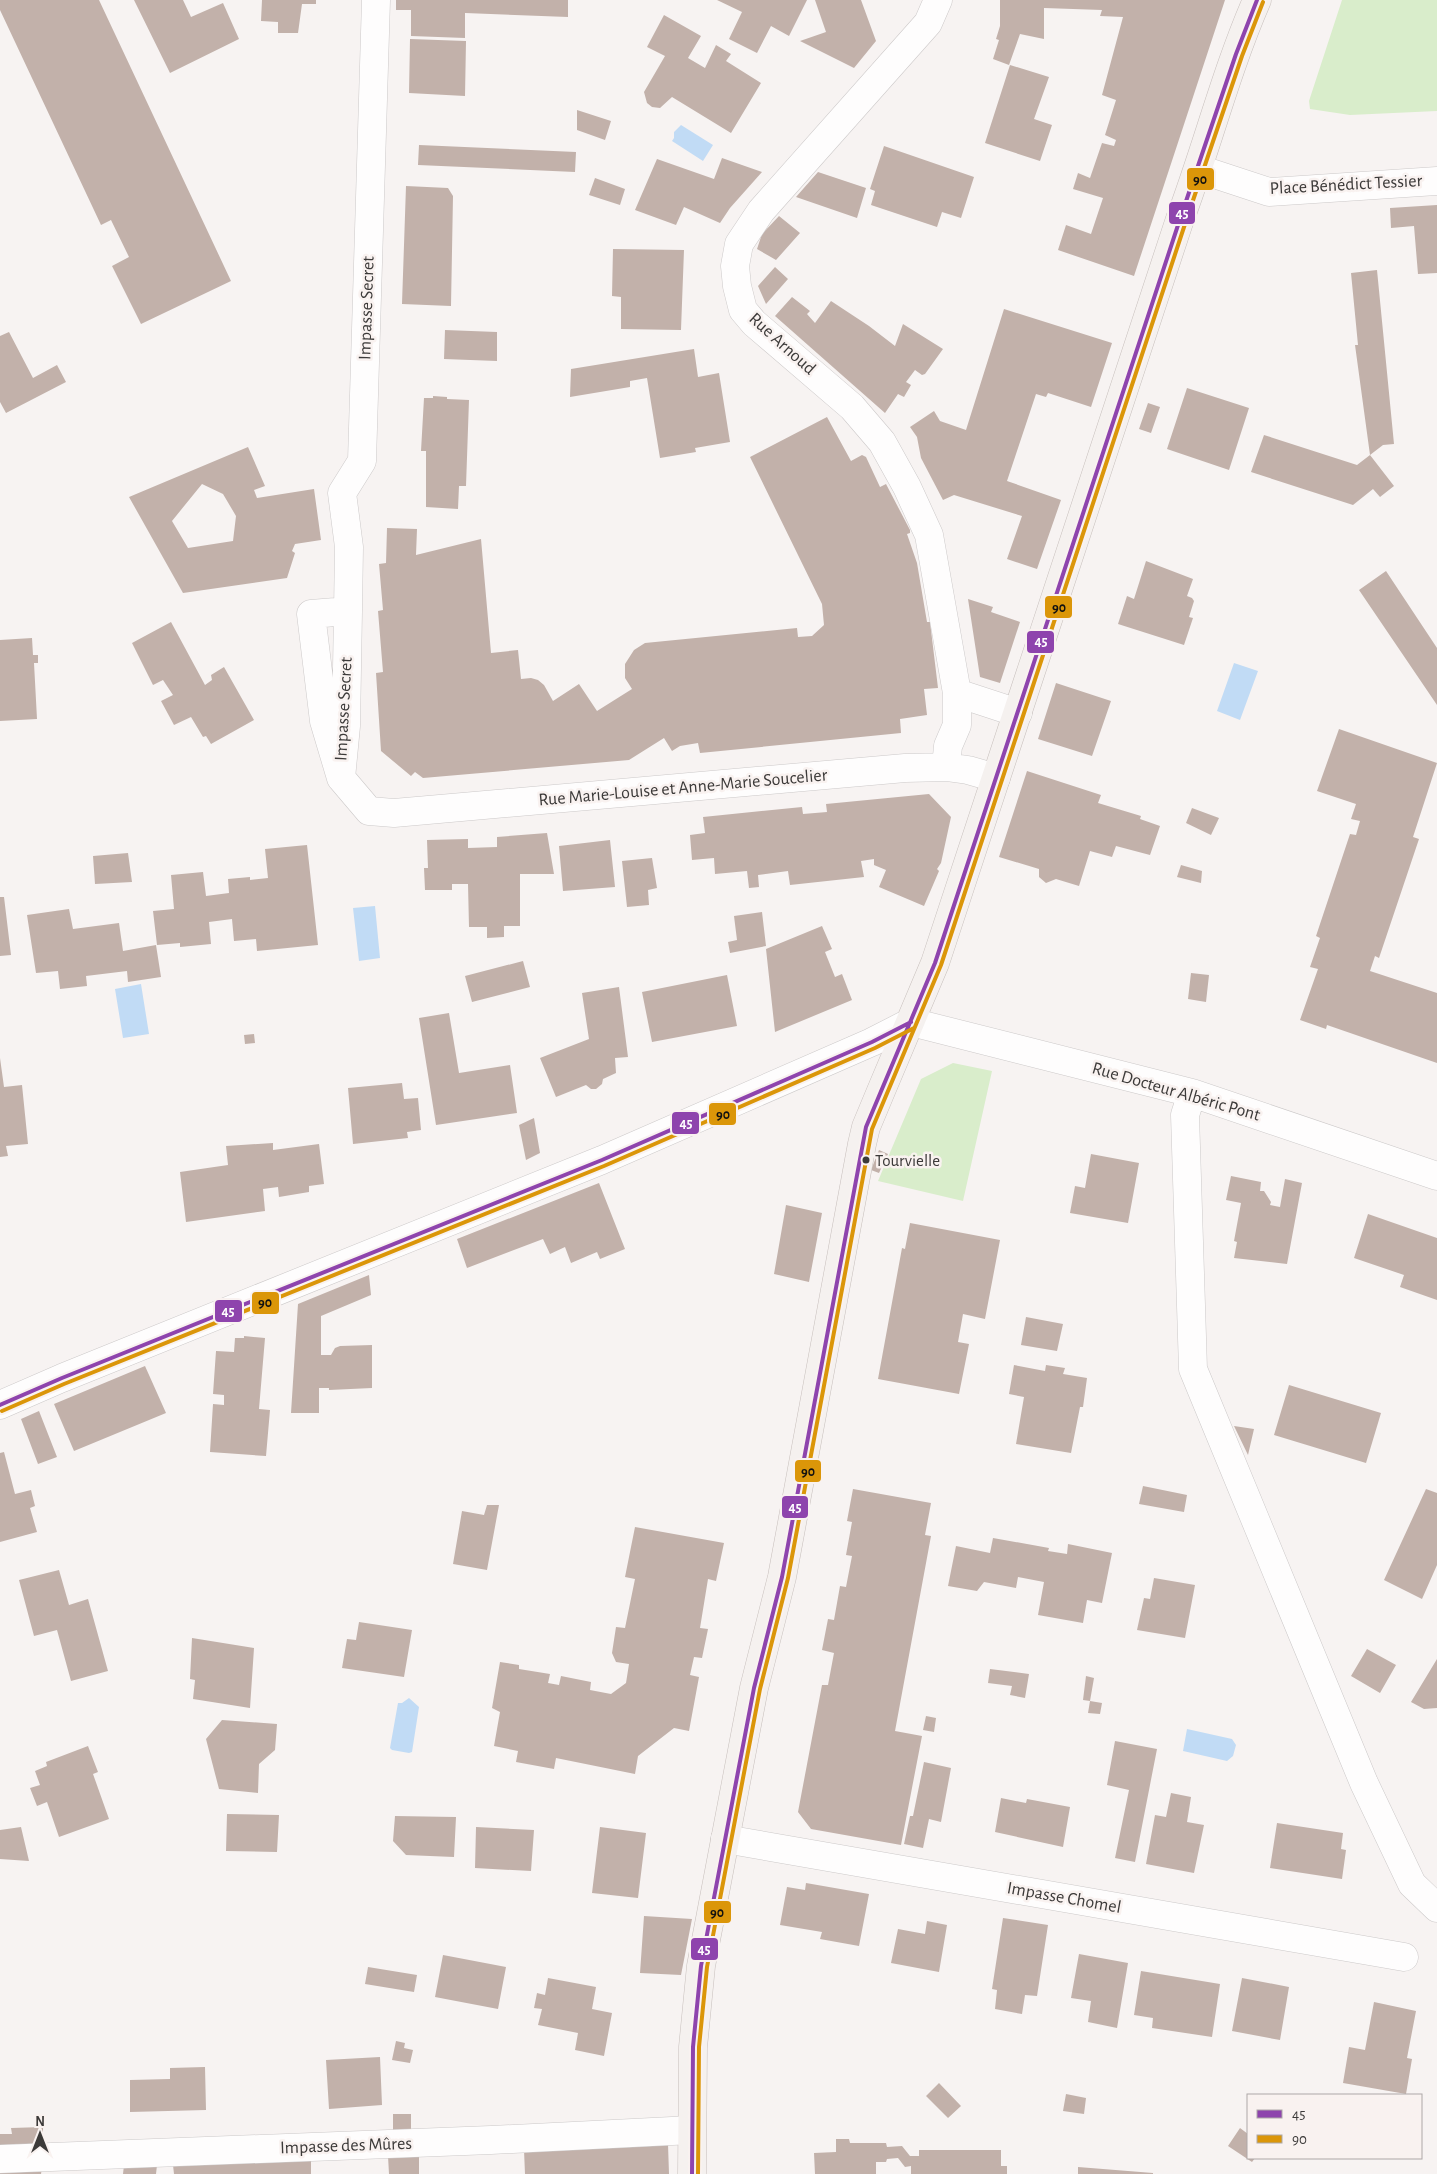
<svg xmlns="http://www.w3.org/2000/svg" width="1437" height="2174" viewBox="0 0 1437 2174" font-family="'Alegreya Sans',sans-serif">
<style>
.green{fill:#d9edcb}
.water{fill:#c1dbf5}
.building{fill:#c2b1aa;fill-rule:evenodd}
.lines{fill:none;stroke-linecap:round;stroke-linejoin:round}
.minor-casing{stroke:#ccc9c9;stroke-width:29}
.major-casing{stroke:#c7bfbc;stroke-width:29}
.minor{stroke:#fefdfd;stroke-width:28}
.major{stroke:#f5f1ef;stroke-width:28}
.bus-1-casing{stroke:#f9f2f0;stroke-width:8}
.bus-2-casing{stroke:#f9f2f0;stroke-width:8}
.bus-1{stroke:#8e44ad;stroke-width:4}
.bus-2{stroke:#db9609;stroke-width:4}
.bus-dot{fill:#3c3a39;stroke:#f9f2f0;stroke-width:2}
.labels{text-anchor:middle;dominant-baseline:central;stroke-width:5;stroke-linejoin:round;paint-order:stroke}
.bus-label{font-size:17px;fill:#3c3a39;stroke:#f9f2f0;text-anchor:start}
.street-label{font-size:18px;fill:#3c3a39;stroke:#f9f2f0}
.line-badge{stroke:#f9f2f0;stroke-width:2}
.badge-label{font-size:14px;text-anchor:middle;font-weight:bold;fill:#fff}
.pale-badge-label{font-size:14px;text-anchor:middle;font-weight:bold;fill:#111}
</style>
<rect width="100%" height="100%" fill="#f7f3f2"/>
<path class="green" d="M1342,0H1437V111L1350,115L1310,109L1309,101Z
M953,1063L992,1071L963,1201L878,1181L921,1079Z"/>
<path class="water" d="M681,125L713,145L703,161L672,141L674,138V132Z
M1234,663L1258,671L1240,720L1217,711Z
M375,906L380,958L359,961L353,908Z
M141,984L149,1034L123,1038L115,989Z
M409,1698L419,1707L412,1752L409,1753L392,1750L390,1748L398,1703H402Z
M1187,1729L1232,1739L1236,1745L1233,1756L1227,1761L1183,1751Z"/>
<path class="building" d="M0,0H99L231,281L141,324L112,266L129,257L111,220L101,225L0,10Z
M134,0H183L191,17L223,3L239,39L170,73Z
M262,0H316V4H302L298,33H278V22L261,21Z
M396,0H568V17L465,13V38L411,36V10H396Z
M717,0H807L789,36L771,26L757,53L729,39L742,12Z
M815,0H861L876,41L854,68L800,41L826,32Z
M1000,0H1225L1134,276L1058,250L1066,225L1091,234L1103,198L1073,189L1078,173L1090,178L1102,143L1114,146L1116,140L1105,135L1116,100L1102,95L1123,17L1100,16L1102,10L1044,8V39L1020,34L1009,65L993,59L999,40L996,39L1000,26Z
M664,15L701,36L688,58L705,68L716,45L731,54L726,61L761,83L731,133L672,97L660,108L652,107L647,103L644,92L665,56L647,47Z
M410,39L466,41L465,96L409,93Z
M1010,65L1049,77L1034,119L1052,125L1040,161L985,143Z
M577,110L611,121L605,140L577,130Z
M419,145L576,152L575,172L418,165Z
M884,146L974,177L961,218L942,212L937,227L871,205L875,191L870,189Z
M722,158L762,172L730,208L720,223L684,207L676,225L635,210L657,159L714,179Z
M818,172L866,188L857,218L796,197Z
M595,178L625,189L620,205L589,195Z
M406,186L448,188L453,196L451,306L402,304Z
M1437,205V273L1418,274L1414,226L1391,228L1390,208Z
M779,216L800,233L776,260L757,249L762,234Z
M613,249L684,250L681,330L621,329V297L612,296Z
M775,267L788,279L766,304L758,286Z
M1377,270L1394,444L1383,445L1370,455L1394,486L1380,497L1373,489L1353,505L1251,472L1264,435L1357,465L1370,455L1355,345H1358L1351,273Z
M792,297L810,311L807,314L815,323L831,301L869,326L895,346L903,324L943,349L925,374L922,375L915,370L906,382L911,385L904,397L898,394L885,413L775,316Z
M1004,309L1112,343L1091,407L1048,393L1046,397L1036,394L1007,481L1061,500L1037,569L1007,559L1022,516L954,495L943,500L921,458L917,437L910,427L934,411L940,421L966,430Z
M445,330L497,332V361L444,359Z
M9,332L33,378L57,365L66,382L6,413L0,402V336Z
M694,349L698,377L719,373L730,442L695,448L696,452L660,458L647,378L630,381V387L570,397L571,369Z
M1187,388L1249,408L1229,470L1167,449Z
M433,396L447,397V399L469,400L466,486H459L458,509L426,507V451H421L424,398H433Z
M1148,403L1160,407L1151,433L1139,429Z
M827,417L851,461L862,455L866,457L880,487L886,484L910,530V533L907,534L917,563L927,622H930L938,688L924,689L927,715L900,719L901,733L700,753L698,743L680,746L672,751L664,738L629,760L423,778L415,772L411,776L381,751L376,673L383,672L378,611L383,610L379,564L386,563L387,528L417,529L416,555L481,539L491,653L518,650L521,679L531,678L538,680L544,685L553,701L579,684L597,711L632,689L625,678V664L634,650L645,643L797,628L798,637L812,636L824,625L822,604L750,457Z
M248,447L265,486L254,490L257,498L314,489L321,540L295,544L292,551L295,553L287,578L183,593L129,497ZM202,484L223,494L236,516L233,541L188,548L172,521Z
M1146,561L1193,579L1187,596L1192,598L1194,601L1189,617L1193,618L1184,645L1118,624L1127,596L1134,599Z
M1386,571L1437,648V705L1359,590Z
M968,599L993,607L991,612L1020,622L1000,683L980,677Z
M171,622L205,685L212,680L211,675L224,667L254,720L211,744L206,736L203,737L191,717L174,725L161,701L173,695L163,680L153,685L132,643Z
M32,638L33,655H38V663H34L37,719L0,721V640Z
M1056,683L1111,701L1092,756L1038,739Z
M1339,729L1437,763L1413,837L1419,839L1379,958L1375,956L1370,971L1437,993V1063L1327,1025L1326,1029L1300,1020L1318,969L1310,967L1320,938L1316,936L1350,834L1356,835L1360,821L1351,819L1356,804L1317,791Z
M1027,771L1101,795L1098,803L1141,816L1140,819L1160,826L1150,855L1116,846L1112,857L1090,851L1079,886L1056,879L1046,883L1039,877V869L999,857Z
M929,794L951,817L941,863L937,869L939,871L924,906L879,887L886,870L874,865V859L861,861L864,877L790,885L788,871L758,875L759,887L749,888L747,871L715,874L714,858L692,860L690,835L705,833L703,817L802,807L803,814L827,812L826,804Z
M1192,808L1219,818L1211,835L1186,823Z
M547,833L554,874H520V926H504V937L487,938V927H469L468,884H452V890H425L424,868H428L427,840L468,839V848L497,847V837Z
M610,840L615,887L563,891L559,846Z
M307,845L318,945L257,951L256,939L234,941L232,919L209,922L211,944L180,947V943L157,945L153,911L174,909L171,875L203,872L206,896L229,893L228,879L250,877V880L268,878L265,849Z
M128,853L132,882L95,884L93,856Z
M652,858L657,888L648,890L649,905L627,907L622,861Z
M1181,865L1202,871L1201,883L1177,877Z
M0,897H4L11,955L0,956Z
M69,909L73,929L119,923L123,951L156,945L161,977L128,982L127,971L86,976L87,986L60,989L58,971L36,973L27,915Z
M762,912L766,946L730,953L728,942L737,940L734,916Z
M822,926L832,949L825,952L835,977L842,974L852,1000L775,1032L766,949Z
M523,961L530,987L472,1002L465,976Z
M1191,973L1209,975L1206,1002L1188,999Z
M727,975L737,1026L652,1042L642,992Z
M619,987L628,1057L615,1058L616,1073L603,1079L602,1084L596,1089H591L586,1085L556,1097L540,1058L589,1039L582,993Z
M449,1013L459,1073L510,1065L517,1113L436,1125L419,1018Z
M254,1034L255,1043L245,1044L244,1035Z
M0,1058L4,1087L22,1085L28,1144L6,1146L8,1156L0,1157Z
M402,1083L404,1099L418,1098L421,1130L407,1132L408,1138L353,1144L348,1088Z
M534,1118L540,1153L526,1160L519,1125Z
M273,1143V1150L319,1144L324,1184L309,1186V1192L279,1197L278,1187L263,1189L265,1211L186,1222L180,1172L228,1165L226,1146Z
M879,1150L888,1154L879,1173L871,1170Z
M1091,1154L1139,1163L1128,1223L1070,1213L1075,1186L1085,1188Z
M1231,1176L1261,1182L1260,1191H1264L1271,1202L1270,1205L1280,1207L1285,1179L1302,1183L1287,1264L1234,1258L1237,1242L1234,1241L1241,1203L1226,1200Z
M599,1183L625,1249L600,1259L597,1252L571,1263L565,1247L550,1254L543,1239L467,1268L457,1239Z
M786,1205L822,1213L809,1282L774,1274Z
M1368,1214L1437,1238V1300L1400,1287L1404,1275L1354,1258Z
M910,1223L1000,1240L985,1319L963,1314L958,1342L969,1344L959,1394L878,1379L902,1248L905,1249Z
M369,1275L371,1295L321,1316V1355H331L335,1348L340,1346L372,1345V1388L329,1390V1388H319V1413H291L298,1304Z
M1026,1317L1063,1324L1057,1351L1021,1345Z
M244,1336L265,1338L259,1409L270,1410L266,1456L210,1452L213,1404L224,1405V1395L213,1394L216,1351L234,1352L235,1338H244Z
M1014,1365L1045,1371L1046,1365L1065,1368L1063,1374L1087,1378L1083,1407H1080L1071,1453L1016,1444L1024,1397L1009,1394Z
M145,1366L166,1413L74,1451L54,1404Z
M1289,1385L1381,1413L1366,1463L1274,1435Z
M39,1411L57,1457L38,1464L21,1419Z
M1234,1426L1254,1429L1248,1455Z
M4,1452L15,1494L31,1490L35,1506L30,1508L37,1532L0,1542V1453Z
M1143,1486L1187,1495L1184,1512L1139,1504Z
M853,1489L931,1503L925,1535L931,1536L895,1731L922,1736L901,1845L811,1829L798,1812L822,1685H828L834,1653L822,1650L828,1619L834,1620L840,1586L846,1587L852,1556L846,1555L852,1522L847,1521Z
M1426,1489L1437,1493V1565L1422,1599L1384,1580Z
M487,1505H499L487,1570L453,1564L462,1511L484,1515Z
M635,1527L724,1543L716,1581L708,1579L700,1628L708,1629L702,1658L694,1657L690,1675L699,1677L689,1731L674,1728L638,1756L635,1774L556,1758L554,1769L516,1762L518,1751L494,1746L500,1712L492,1708L500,1662L519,1665V1669L550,1674L548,1683L559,1685L561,1676L591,1682L590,1690L611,1694L626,1683L629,1664L616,1662L612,1653L616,1627L625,1628L635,1579L625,1577Z
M993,1538L1049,1548L1048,1551L1067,1554L1068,1544L1112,1553L1102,1603L1087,1600L1083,1623L1038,1615L1044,1582L1018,1577L1016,1588L984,1582L977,1591L948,1586L956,1546L990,1553Z
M59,1570L69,1605L88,1599L108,1671L71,1681L57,1630L34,1636L19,1580Z
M1154,1578L1195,1585L1185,1638L1137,1630L1144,1598L1150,1599Z
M359,1622L412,1630L404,1677L342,1668L347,1639L356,1640Z
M192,1638L254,1648L250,1708L193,1699L195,1680L190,1679Z
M1367,1649L1396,1665L1380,1693L1351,1676Z
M1437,1659V1708L1424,1709L1411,1702Z
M990,1669L1029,1674L1025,1698L1010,1695L1012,1686L988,1683Z
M1086,1676L1094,1678L1090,1701L1083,1700Z
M1090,1701L1102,1703L1100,1714L1088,1713Z
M926,1716L936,1718L934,1732L923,1730Z
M222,1720L277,1724L275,1750L259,1764L258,1793L219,1789L206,1739Z
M1115,1741L1157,1749L1135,1862L1115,1858L1129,1790L1107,1785Z
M88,1746L98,1772L93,1774L109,1819L59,1837L47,1802L37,1806L30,1788L40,1785L35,1771L47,1766L46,1762Z
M924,1762L951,1768L941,1822L929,1819L923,1848L904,1844L910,1816H913Z
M1171,1793L1191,1797L1187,1822L1204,1825L1194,1873L1146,1864L1155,1815L1166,1817Z
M1001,1798L1026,1803L1027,1799L1070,1807L1063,1847L995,1832Z
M227,1814L279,1815L277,1852L226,1851Z
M395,1816L456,1817L454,1857L406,1855L393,1841Z
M1277,1823L1343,1833L1341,1849L1346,1850L1342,1879L1270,1868Z
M21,1827L29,1861L0,1859V1830Z
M476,1827L534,1830L531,1871L475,1868Z
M600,1827L646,1833L638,1898L592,1893Z
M806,1883L869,1894L859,1946L820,1939L822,1932L780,1925L787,1887L805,1890Z
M644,1916L692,1919L681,1975L640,1973Z
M1003,1918L1048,1925L1037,1996L1025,1995L1022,2014L995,2009L997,1990L992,1989Z
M927,1921L947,1925L939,1972L891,1963L898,1929L925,1934Z
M1079,1954L1128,1963L1117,2028L1088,2022L1091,2001L1071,1998Z
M443,1955L506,1967L498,2009L435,1997Z
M368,1967L417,1975L414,1992L365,1984Z
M1141,1971L1220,1984L1212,2037L1152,2028L1153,2018L1134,2015Z
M548,1978L596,1987L592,2009L612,2013L604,2056L575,2050L578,2033L538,2025L542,2009L534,2008L537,1993L545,1995Z
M1242,1978L1289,1987L1280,2040L1232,2031Z
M1374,2002L1416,2011L1407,2058L1412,2059L1406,2094L1343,2083L1349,2047L1365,2050Z
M396,2041L405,2043L404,2048L413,2050L410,2063L392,2060Z
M380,2057L382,2105L329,2109L326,2060Z
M205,2067L206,2110L130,2112V2080L170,2079V2068Z
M939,2083L961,2106L948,2118L926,2096Z
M1066,2094L1086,2098L1084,2114L1063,2111Z
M393,2114H411V2135L393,2136Z
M43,2127V2143L0,2151V2134H12L11,2128Z
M1240,2128L1248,2134V2158H1255L1252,2162L1228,2146Z
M836,2139H849L850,2143H886L887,2147L902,2146L910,2156H919V2150H1001V2166H1007V2174H911V2166L905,2167L898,2158L887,2159L886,2162H876V2174H815L814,2153L836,2152Z
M668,2144L669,2174H525L524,2150Z
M419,2154V2174H389L388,2156Z
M311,2159V2174H174L173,2165Z
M124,2165H157L156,2174H123Z
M1078,2167L1153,2173V2174H1078Z
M0,2168H42L41,2174H0Z"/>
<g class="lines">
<g class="minor-casing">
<path id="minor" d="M938,0L928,23L761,211L739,244L735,266L737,286L743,310L754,323L852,407L882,442L907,487L929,535L957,693L1018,713
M1199,169L1269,192L1437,181
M348,611L349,547L342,493L362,461L376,0
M946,767L948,746L957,725V693
M341,778L346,726L348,611L311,614L324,721L341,778L369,811L394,813L905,768L946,767L968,770L996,778
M1192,1093L1185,1115L1193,1369L1364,1783L1412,1884L1437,1908
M0,1405L62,1378L602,1160L872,1042L911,1022L1192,1093L1437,1176
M725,1839L1404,1957
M0,2159L491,2140L692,2130"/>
</g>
<g class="major-casing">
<path id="major" d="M692,2174L693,2047L701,1966L754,1688L782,1577L862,1144L866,1127L881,1091L935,963L1180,219C1207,147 1226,71 1257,0"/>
</g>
<use href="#minor" class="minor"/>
<use href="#major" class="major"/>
<g class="bus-1-casing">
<path id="bus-1" d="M0,1405L62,1378L602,1160L872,1042L911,1022
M692,2174L693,2047L701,1966L754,1688L782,1577L866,1127L935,963L1180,219L1236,54L1257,0"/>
</g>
<g class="bus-2-casing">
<path id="bus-2" d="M2,1411L64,1384L604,1166L875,1048L914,1028
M698,2174L699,2047L707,1967L760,1689L788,1578L872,1129L941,965L1186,221L1242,56L1263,2"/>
</g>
<use href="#bus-1" class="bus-1"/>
<use href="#bus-2" class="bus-2"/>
</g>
<circle class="bus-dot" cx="866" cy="1160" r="4.5"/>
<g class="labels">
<g class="bus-label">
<text x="875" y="1160">Tourvielle</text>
</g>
<g class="street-label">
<text transform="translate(1346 185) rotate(-3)">Place Bénédict Tessier</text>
<text transform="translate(367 308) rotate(-88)">Impasse Secret</text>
<text transform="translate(782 344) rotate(42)">Rue Arnoud</text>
<text transform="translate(344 709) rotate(-87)">Impasse Secret</text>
<text transform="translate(683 788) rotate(-5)">Rue Marie-Louise et Anne-Marie Soucelier</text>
<text transform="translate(1176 1092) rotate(16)">Rue Docteur Albéric Pont</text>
<text transform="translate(1064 1898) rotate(10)">Impasse Chomel</text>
<text transform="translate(346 2146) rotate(-2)">Impasse des Mûres</text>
</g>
</g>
<g class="line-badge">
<rect x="1186" y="167" width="29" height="24" rx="5" fill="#db9609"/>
<rect x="1168" y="201" width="28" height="24" rx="5" fill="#8e44ad"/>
<rect x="1044" y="595" width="29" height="24" rx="5" fill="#db9609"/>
<rect x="1026" y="630" width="29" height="24" rx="5" fill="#8e44ad"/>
<rect x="708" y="1102" width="29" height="24" rx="5" fill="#db9609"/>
<rect x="671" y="1111" width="29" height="24" rx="5" fill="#8e44ad"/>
<rect x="251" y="1291" width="29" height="24" rx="5" fill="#db9609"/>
<rect x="214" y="1299" width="29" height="24" rx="5" fill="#8e44ad"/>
<rect x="794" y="1459" width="28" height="24" rx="5" fill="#db9609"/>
<rect x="781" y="1495" width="28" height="24" rx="5" fill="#8e44ad"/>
<rect x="703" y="1900" width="29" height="24" rx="5" fill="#db9609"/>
<rect x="690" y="1937" width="29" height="24" rx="5" fill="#8e44ad"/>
</g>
<g class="badge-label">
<text x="1182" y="218">45</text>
<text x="1041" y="646">45</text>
<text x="686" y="1128">45</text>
<text x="228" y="1316">45</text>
<text x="795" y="1512">45</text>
<text x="704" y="1954">45</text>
</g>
<g class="pale-badge-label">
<text x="1200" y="184">90</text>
<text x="1059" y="612">90</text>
<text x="723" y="1119">90</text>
<text x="265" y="1307">90</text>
<text x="808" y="1476">90</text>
<text x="717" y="1917">90</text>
</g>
<rect x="1247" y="2094" width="175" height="65" fill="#f9f2f0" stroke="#ada8a7"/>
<rect x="1257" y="2110" width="25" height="8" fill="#8e44ad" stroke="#ada8a7"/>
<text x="1292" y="2119" font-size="15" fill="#3c3a39">45</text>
<rect x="1257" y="2135" width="25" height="8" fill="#db9609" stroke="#ada8a7"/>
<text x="1292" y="2144" font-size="15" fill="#3c3a39">90</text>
<g transform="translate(40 2134)" stroke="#f9f2f0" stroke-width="4" paint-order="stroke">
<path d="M0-4L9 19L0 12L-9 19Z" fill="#3c3a39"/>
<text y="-8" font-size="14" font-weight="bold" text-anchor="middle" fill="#3c3a39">N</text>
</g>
</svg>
